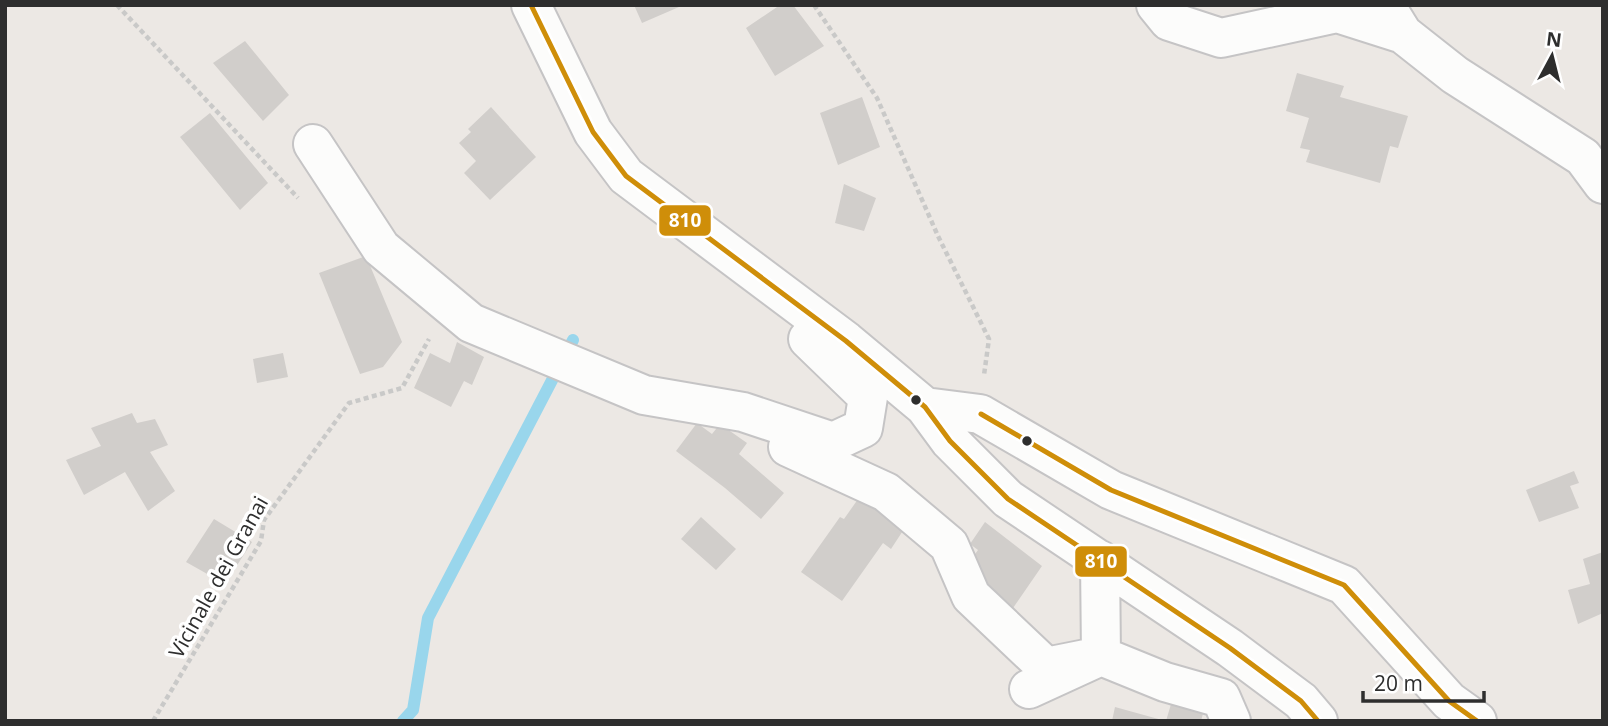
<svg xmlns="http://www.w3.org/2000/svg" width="1608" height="726" viewBox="0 0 1608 726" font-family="'Open Sans',sans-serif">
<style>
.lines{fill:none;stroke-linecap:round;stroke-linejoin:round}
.stream{stroke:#99d6ec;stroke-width:12}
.building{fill:#d1cecb}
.minor-casing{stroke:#c5c4c5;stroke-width:42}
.path{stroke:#c9c9c8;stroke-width:4.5;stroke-dasharray:5 3.5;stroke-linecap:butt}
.minor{stroke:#fcfcfb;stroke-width:38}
.bus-1-casing{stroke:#fff;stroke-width:10}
.bus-1{stroke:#cf8e09;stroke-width:5}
.bus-dot{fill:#2e2e2e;stroke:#fff;stroke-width:2.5}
.labels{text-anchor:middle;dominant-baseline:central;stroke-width:7;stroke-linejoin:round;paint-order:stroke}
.street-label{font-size:21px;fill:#2e2e2e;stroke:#fff}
.line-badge{stroke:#fff;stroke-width:2.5}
.badge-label{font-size:19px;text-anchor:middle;font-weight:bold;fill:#fff}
</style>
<rect width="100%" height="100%" fill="#ece8e4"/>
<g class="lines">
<path class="stream" d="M403,721L413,710L428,618L573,340"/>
</g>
<path class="building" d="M634,5H678L679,7L642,23Z
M780,5H793L824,46L775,76L746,28Z
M245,41L289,95L263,121L213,63Z
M1297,73L1344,86L1340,97L1408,116L1398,148L1390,146L1380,183L1306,162L1310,150L1300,148L1309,118L1286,111Z
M862,97L880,147L838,165L820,113Z
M491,107L536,157L490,200L464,173L476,161L459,143L471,132L468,129Z
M210,113L268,183L240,210L180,137Z
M844,184L876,198L864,231L835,223Z
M366,256L402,342L383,367L360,374L319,273Z
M457,342L484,357L472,385L464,381L451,407L414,388L430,353L450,363Z
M283,353L288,377L257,383L253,359Z
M132,413L137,423L155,419L168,445L150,452L175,491L148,511L125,472L84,495L66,460L101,446L91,428Z
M697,423L712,434L720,424L747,443L739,454L784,493L761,519L725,488L676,451Z
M1574,471L1579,483L1570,486L1579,508L1539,522L1526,490Z
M863,492L908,523L891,549L883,543L842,601L801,572L840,517L844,519Z
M701,517L736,549L716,570L681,539Z
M214,519L252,542L225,584L186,562Z
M985,522L1042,566L1011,611L963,571L978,550L970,544Z
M1603,552V613L1578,624L1568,590L1590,584L1583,559Z
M1174,694L1206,702L1201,721H1166Z
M1115,707L1162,720V721H1112Z"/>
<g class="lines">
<g class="minor-casing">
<path id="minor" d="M531,5L593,132L626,176L846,341L925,407L950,441L1008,499L1230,648L1301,701L1318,721
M1156,5L1169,21L1221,38L1337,13L1403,34
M1385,5L1403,34L1455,75L1583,157L1603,184
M313,144L381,248L471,323L644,395L743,412L833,442L863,428L868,397L808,339
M925,407L980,414L1111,490L1344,585L1449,701L1477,721
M788,447L886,492L949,545L971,596L1046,667L1101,656L1165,682L1221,698L1231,721
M1029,689L1101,656L1100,560"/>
</g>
<path class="path" d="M117,5L298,198
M814,5L877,98L938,236L989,339L984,375
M153,721L261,541L264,520L349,403L402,388L429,339"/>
<use href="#minor" class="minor"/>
<g class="bus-1-casing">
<path id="bus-1" d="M531,5L593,132L626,176L846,341L925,407L950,441L1008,499L1230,648L1301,701L1318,721
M981,414L1111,490L1344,585L1449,701L1477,721"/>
</g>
<use href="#bus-1" class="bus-1"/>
</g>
<g class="bus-dot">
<circle cx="916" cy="400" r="6"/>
<circle cx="1027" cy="441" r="6"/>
</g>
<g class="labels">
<g class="street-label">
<text transform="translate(218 577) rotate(-61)">Vicinale dei Granai</text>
</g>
</g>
<g class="line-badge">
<rect x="658" y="204" width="54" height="33" rx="7" fill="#cf8e09"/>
<rect x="1074" y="545" width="54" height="33" rx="7" fill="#cf8e09"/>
</g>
<g class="badge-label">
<text x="685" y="227">810</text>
<text x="1101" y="568">810</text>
</g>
<rect width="1608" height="726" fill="none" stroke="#2e2e2e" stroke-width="14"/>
<g transform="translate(1552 56) rotate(7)" stroke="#ffffff" stroke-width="5" paint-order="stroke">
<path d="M0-5L12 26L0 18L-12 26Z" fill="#2e2e2e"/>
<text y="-10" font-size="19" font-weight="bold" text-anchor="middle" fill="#2e2e2e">N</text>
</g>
<path d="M1363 691v10h121v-10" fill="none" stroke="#2e2e2e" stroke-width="3.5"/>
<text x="1374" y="691" font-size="21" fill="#2e2e2e" stroke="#ffffff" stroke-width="5" paint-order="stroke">20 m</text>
</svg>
